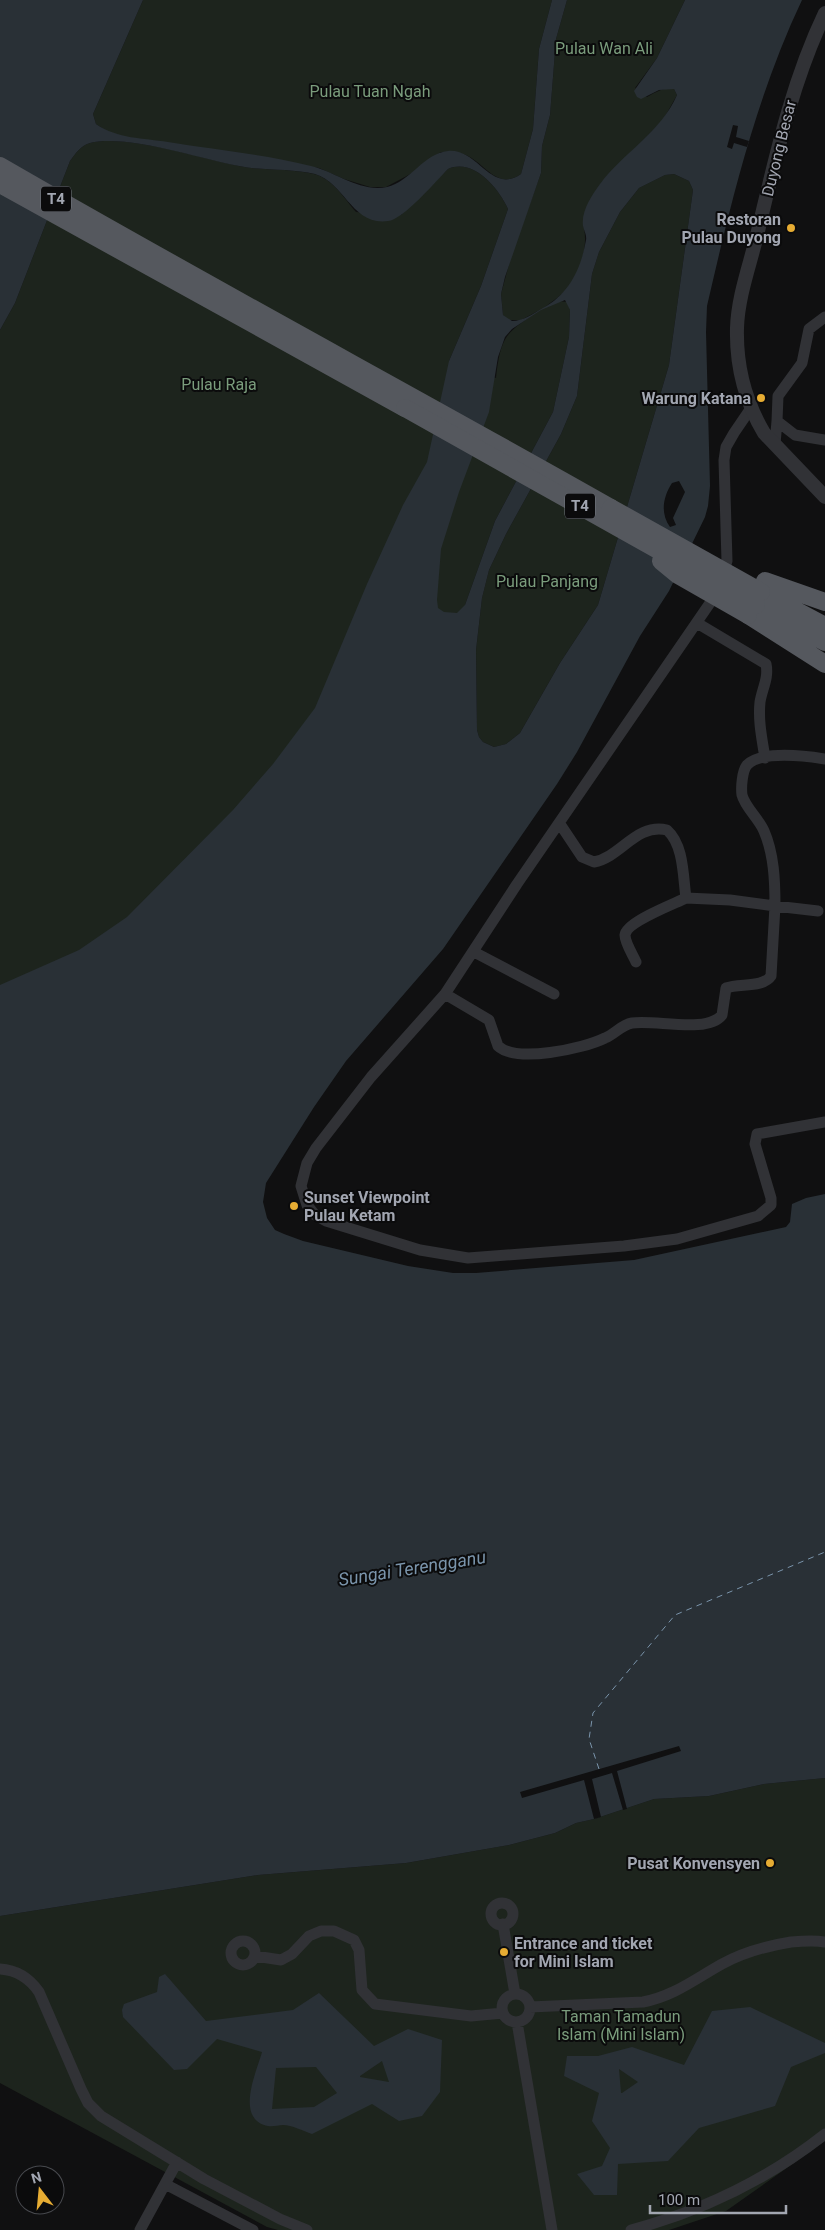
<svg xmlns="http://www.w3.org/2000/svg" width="825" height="2230" viewBox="0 0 825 2230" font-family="Roboto,sans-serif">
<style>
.green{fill:#1d241d}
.water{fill:#293036;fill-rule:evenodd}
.pier{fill:#101011}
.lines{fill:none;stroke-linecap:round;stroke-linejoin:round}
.ferry{stroke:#7a94ab;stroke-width:1;stroke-dasharray:6 5;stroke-linecap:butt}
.minor{stroke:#313236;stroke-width:11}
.tertiary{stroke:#313236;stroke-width:14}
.trunk{stroke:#55585e;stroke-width:18}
.trunk-bridge{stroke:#55585e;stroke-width:18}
.poi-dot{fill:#e6ac33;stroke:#0b0b0c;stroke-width:2}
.labels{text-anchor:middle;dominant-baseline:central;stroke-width:4;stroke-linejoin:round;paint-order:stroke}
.shield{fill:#0b0b0c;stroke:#757880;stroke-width:1}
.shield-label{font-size:15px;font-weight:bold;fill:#a2a6b1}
.park-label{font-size:16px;fill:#7a9c7c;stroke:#0b0b0c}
.street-label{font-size:16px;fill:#a2a6b1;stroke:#0b0b0c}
.poi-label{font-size:16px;font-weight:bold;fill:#a2a6b1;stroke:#0b0b0c;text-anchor:end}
.water-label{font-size:18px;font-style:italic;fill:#7a94ab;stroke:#0b0b0c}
</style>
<rect width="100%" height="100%" fill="#101011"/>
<path class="green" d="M143,0H552L539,49L533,129L521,174C498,190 487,166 468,156C461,152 449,153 441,152L414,172L386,187H370L344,179L319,168L124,137L108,132L96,124L93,114Z
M567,0H685L657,58L635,88L647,97C656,92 664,87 674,89L677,95L663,120L601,183L583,224C589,244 581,272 568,288C561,296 552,301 544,308L558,301L567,302L570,310L569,337L553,412L495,521L465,605L471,709L0,1135V330L15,303L70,161C76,153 80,146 90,143C127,134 200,158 239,166C263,171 290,168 314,174C333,179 344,198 356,212L401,215L448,169C473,158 498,187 508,209L481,286L449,361L496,378C501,335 506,333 540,310L521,320H508L503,315L501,294L512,253L541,173L542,146L550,115L556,39Z
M674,174L689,181L693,190L669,365L598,605L560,663L520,733L506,744L494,747L483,742L479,737L477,730L476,650L482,598L489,570L506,534L561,434L577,396L592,274L599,252L620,212L639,188L665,175Z
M825,1778V2141L726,2211L669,2230H278L267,2227L0,2083V1916L258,1875L406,1863L509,1845L555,1833L576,1823L594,1819L654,1799L709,1796L764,1784Z"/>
<path class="water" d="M0,0H143L93,114L96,124C118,139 143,138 168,142C216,150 264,154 311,166C334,171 361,193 387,187C410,182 424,153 448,151C478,148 491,195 521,174L533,129L539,49L552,0H567L556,39L550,115L542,146L541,173L505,277L501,294L503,315L512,321C523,321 533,314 543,308C569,294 581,269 586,240C587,235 584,231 583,226C581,211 592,195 600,184C623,153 661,132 677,95L674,89L659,90L641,99L637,97L634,91L657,58L685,0H802C756,97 731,202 707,306L706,332L710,486L708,506L705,517L669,591L640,636L577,752L557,784L443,949L346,1061L314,1107L266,1183L263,1202L267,1218L275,1230L284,1234L303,1241L408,1266L453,1273H476L634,1260L786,1227L790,1222L792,1204L806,1198L825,1194V1778L764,1784L709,1796L654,1799L594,1819L576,1823L555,1833L509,1845L406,1863L258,1875L0,1916V985L79,950L127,917L233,810L273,764L315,708L367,584L403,505L427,462L449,361L481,286L508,209C498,187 473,158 448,169C436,181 403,220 388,221C352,226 345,183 315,174C291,168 263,171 239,166C200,159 127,134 90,143C80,146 76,153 70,161L15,303L0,330ZM674,174L689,181L693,190L669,365L598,605L560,663L520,733L506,744L494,747L483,742L479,737L477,730L476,650L482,598L489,570L506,534L561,434L577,396L592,274L599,252L620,212L639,188L665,175ZM565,300L570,310L569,337L553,412L495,521L465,605L457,613L444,612L438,608L437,600L441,549L459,492L489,412L498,357L505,337L512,329L541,310ZM679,481L685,492L673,518L676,525L670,527C660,513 663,497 672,483Z
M165,1974L206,2021L293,2010L319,1993L374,2046L408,2029L442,2040L440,2092L422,2116L399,2121L372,2104L312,2134C303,2131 292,2125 283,2125C278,2125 273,2127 268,2126C234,2119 257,2071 262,2052L217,2039L187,2069L174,2070L123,2017L122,2010L124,2004L157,1992L159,1977ZM382,2061L389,2082L360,2077V2076ZM316,2067L337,2093L314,2107L272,2109L276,2068Z
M750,2007L825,2043V2053L791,2067L775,2106L699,2128L668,2161L618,2164L617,2195H594L577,2174L602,2166L610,2148L592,2121L599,2093L564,2076L567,2056H598L632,2047L684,2065L712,2011ZM619,2069L638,2082L622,2093H621Z"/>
<path class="pier" d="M733,125L738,126L736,137L749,141L747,147L734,143L732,149L727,147Z
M679,1746L681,1751L617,1771L627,1809L623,1810L612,1773L592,1779L601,1817L594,1819L584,1780L522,1798L520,1792Z"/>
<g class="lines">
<path class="ferry" d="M599,1769L589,1739L593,1713L675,1615L825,1552"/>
<path class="minor" d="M751,408L734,433L726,447L724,460L727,561L721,581L710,603L517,884L445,994L371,1077L316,1148L307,1163L301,1186L307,1205L315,1215L326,1221L420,1250L468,1258L624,1246L677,1239L758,1216L771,1205V1198L755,1144L757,1134L825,1122
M777,421L778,396L802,363L809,329L825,317
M775,444L777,421L795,435L825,440
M697,623L766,664C769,678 762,689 760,702C758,721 762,739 765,758
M560,824L582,857L594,862C621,857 636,823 667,830C684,845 683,877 686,898C674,904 626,922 625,935C625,943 633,955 636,962
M686,898L730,900L775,906C775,881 774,854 764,831C759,819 745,807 742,795C741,788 742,771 747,765C761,750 807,756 825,759
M474,952L554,994
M445,994L489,1020L498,1046C516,1063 583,1049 605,1038C615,1034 621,1025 632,1023C654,1019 707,1034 722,1015L726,988C739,983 763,988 771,976L775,906L818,911
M491 1914a11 11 0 1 1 22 0a11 11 0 1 1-22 0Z
M503,1924L515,1994
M231 1953a12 12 0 1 1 24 0a12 12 0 1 1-24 0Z
M255,1956L281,1960L292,1954L309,1936L321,1931H334L354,1940L359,1950L362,1990L375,2004L471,2016L503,2013
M0,1969C17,1970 30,1979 39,1992L81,2089L88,2103L101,2116L204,2179L280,2219L307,2230
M502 2008a14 14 0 1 1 28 0a14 14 0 1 1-28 0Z
M530,2007L643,2002C674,1996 695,1979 722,1964C744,1952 766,1946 791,1942C802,1941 814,1940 825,1942
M517,2022L552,2230
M165,2184L253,2230
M140,2230L177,2162
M631,2230C702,2211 768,2179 825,2134"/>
<path class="tertiary" d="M825,13C792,82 776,156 758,231C751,262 738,295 737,328C736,365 745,401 764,433L825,497"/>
<path class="trunk" d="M0,166C202,283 408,393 611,508
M0,184L405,408
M765,581L825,602
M761,592L825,626
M756,605L825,642
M748,615L825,664"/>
<path class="trunk-bridge" d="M405,408L756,605
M611,508L761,592
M661,561L678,575L748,615"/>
</g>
<g class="poi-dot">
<circle cx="791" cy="228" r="5"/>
<circle cx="761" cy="398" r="5"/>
<circle cx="294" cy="1206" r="5"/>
<circle cx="770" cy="1863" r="5"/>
<circle cx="504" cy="1952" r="5"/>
</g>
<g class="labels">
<g class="shield">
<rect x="41" y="186.5" width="30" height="25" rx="4"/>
<rect x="565" y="493.5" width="30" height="25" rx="4"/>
</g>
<g class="shield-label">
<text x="56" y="199">T4</text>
<text x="580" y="506">T4</text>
</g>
<g class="park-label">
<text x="604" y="48">Pulau Wan Ali</text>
<text x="370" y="91">Pulau Tuan Ngah</text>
<text x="219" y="384">Pulau Raja</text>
<text x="547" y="581">Pulau Panjang</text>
<text x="621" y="2016">Taman Tamadun<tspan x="621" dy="18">Islam (Mini Islam)</tspan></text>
</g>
<g class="street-label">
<text transform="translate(779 148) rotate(-76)">Duyong Besar</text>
</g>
<g class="poi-label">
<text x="781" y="219">Restoran<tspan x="781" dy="18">Pulau Duyong</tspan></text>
<text x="751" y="398">Warung Katana</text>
<text x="304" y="1197" text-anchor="start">Sunset Viewpoint<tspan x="304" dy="18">Pulau Ketam</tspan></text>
<text x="760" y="1863">Pusat Konvensyen</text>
<text x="514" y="1943" text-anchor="start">Entrance and ticket<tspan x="514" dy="18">for Mini Islam</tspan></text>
</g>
<g class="water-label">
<text transform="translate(412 1568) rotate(-9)">Sungai Terengganu</text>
</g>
</g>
<g transform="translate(40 2190) rotate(344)"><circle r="24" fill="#0b0b0c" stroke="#47494e"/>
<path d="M0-4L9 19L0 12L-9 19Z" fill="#e6ac33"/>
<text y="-8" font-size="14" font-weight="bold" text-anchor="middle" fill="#a2a6b1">N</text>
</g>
<path d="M650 2205v8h136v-8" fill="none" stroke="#a2a6b1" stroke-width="2.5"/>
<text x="658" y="2205" font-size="15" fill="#a2a6b1" stroke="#0b0b0c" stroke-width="4" paint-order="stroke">100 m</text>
</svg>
